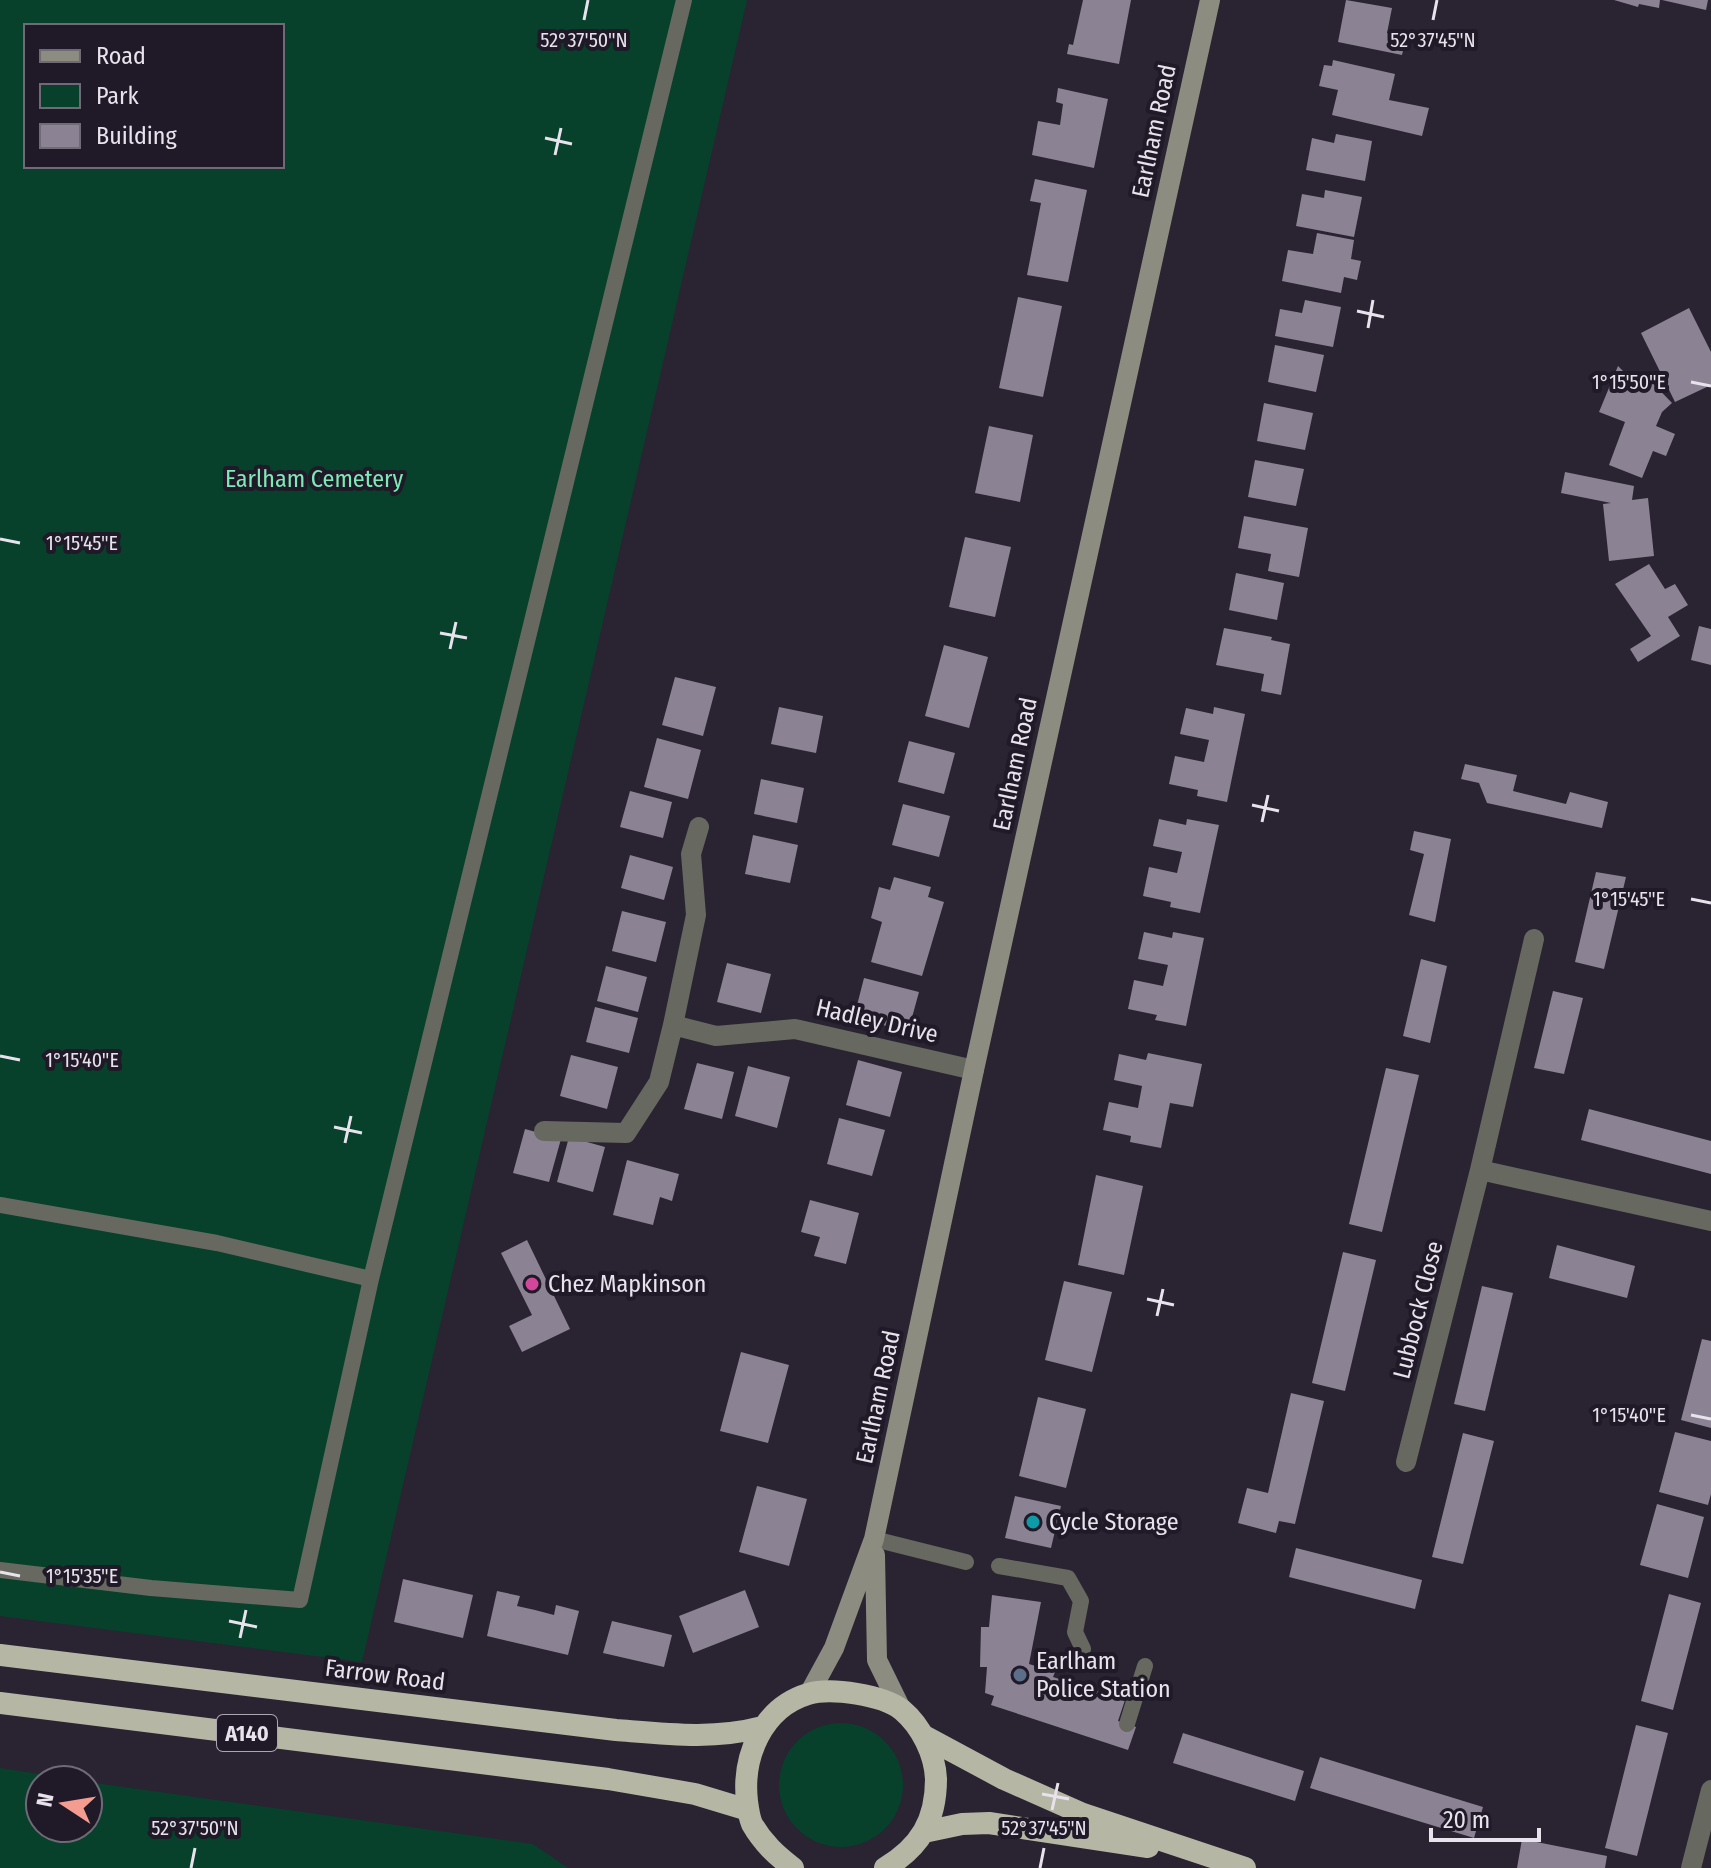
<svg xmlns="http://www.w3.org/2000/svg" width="1711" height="1868" viewBox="0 0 1711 1868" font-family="'Fira Sans Condensed',sans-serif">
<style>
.green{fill:#07412b;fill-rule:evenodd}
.building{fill:#8b8394}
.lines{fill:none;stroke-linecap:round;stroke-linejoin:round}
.service{stroke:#676860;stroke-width:16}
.minor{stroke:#676860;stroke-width:20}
.secondary{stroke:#8c8d80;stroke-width:20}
.trunk{stroke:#b5b6a4;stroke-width:22}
.ticks{fill:none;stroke:#e7e2ec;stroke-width:3}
.hotel-dot{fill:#d1479c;stroke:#201927;stroke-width:3}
.culture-dot{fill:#0f9aa8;stroke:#201927;stroke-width:3}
.service-dot{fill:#5c6f8a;stroke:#201927;stroke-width:3}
.labels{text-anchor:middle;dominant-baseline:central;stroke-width:8;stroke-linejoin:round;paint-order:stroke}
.shield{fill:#201927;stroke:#aba6b1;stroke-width:2}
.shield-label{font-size:22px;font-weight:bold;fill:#e7e2ec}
.street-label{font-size:24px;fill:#e7e2ec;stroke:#201927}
.park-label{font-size:24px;fill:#7ceab7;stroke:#201927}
.poi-label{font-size:24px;fill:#e7e2ec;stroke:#201927;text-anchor:start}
.ticks-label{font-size:20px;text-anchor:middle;fill:#e7e2ec;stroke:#201927;stroke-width:8;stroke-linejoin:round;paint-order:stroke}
</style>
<rect width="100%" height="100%" fill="#2a2331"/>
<path class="green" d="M0,0H747L362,1662L0,1616ZM26,26H282V166H26Z
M779 1785a62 62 0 1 1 124 0a62 62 0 1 1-124 0Z
M0,1768L78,1780H40V1828H88V1782L533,1844L568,1868H0Z"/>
<path class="building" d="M1083,0H1131L1119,64L1067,54L1069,44L1073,45Z
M1346,0L1392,8L1387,33L1406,37L1402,55L1338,42Z
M1614,0H1660L1659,8L1639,4L1638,7Z
M1662,0H1708L1706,10Z
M1333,60L1395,74L1389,100L1429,108L1422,136L1332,115L1338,90L1319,86L1324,65L1332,66Z
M1058,88L1108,99L1094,168L1032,155L1038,121L1060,125L1063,104L1056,102Z
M1336,134L1372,141L1365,181L1306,170L1312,138L1334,143Z
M1035,179L1087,190L1068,282L1027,275L1041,203L1030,201Z
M1325,190L1362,197L1354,237L1296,226L1302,194L1324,198Z
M1317,233L1354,240L1351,259L1361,261L1357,280L1344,277L1341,293L1282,281L1288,250L1313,254Z
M1018,297L1062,306L1043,397L999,388Z
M1305,300L1341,307L1333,347L1275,336L1280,309L1302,313Z
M1689,308L1711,352V385L1675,402L1641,333Z
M1275,345L1324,355L1316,392L1268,382Z
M1618,366L1637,385L1646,376L1672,403L1662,412L1656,426L1675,434L1666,456L1653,451L1642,478L1609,465L1625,422L1599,412Z
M1264,403L1313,413L1305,450L1257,441Z
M989,426L1033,435L1020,502L975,493Z
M1255,460L1304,469L1296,506L1248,497Z
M1565,472L1634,486L1632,500L1648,498L1654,556L1609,561L1603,504L1611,503L1561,493Z
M1244,516L1308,528L1299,577L1268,571L1271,554L1238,548Z
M965,537L1011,547L995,617L949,607Z
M1649,564L1665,589L1675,584L1688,605L1668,617L1680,636L1638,662L1630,649L1651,636L1615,584Z
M1236,573L1284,583L1277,620L1229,610Z
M1699,626L1711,629V665L1691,660Z
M1224,628L1272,637L1271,640L1290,644L1281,695L1261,691L1264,674L1216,665Z
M944,645L988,657L969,728L925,716Z
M675,677L716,687L703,736L662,725Z
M779,707L823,716L816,753L771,744Z
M1214,707L1245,714L1227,802L1197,796L1198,790L1169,784L1175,756L1204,762L1209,740L1180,734L1186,708L1213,714Z
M657,738L701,750L688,799L644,787Z
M909,741L955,753L944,794L898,782Z
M1465,764L1517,775L1513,791L1566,804L1570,792L1608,802L1602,828L1487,803L1479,783L1461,779Z
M761,779L804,788L797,823L754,814Z
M630,791L672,802L663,838L620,827Z
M903,804L950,816L939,857L892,845Z
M1159,819L1186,825L1187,819L1219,825L1200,913L1170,907L1171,902L1143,896L1149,867L1177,873L1182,852L1153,846Z
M1414,831L1451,839L1435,922L1409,915L1424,854L1410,850Z
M753,835L798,845L790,883L745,874Z
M630,855L673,867L664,900L621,888Z
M1596,872L1626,877L1604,969L1575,962Z
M894,877L931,887L928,897L944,902L922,976L871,962L882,922L871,918L879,887L890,890Z
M622,911L666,922L656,962L612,951Z
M1144,932L1172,938L1173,932L1204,938L1186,1026L1155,1020L1157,1015L1128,1009L1134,980L1163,986L1168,965L1138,959Z
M1421,959L1447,966L1430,1043L1403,1036Z
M727,963L771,974L761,1013L717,1002Z
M606,966L647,977L638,1012L597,1001Z
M864,978L919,992L908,1032L854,1017Z
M1553,991L1583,998L1564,1074L1534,1068Z
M595,1007L638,1018L629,1053L586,1042Z
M1148,1053L1202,1064L1193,1107L1170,1103L1161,1148L1130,1142L1131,1136L1103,1130L1109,1102L1138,1108L1142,1086L1114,1080L1119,1054L1146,1060Z
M571,1055L618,1067L607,1109L560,1096Z
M858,1060L902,1072L890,1117L846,1105Z
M697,1063L734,1072L722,1119L684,1109Z
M748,1066L790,1077L777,1128L735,1116Z
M1386,1068L1419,1075L1382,1232L1349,1224Z
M1589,1109L1711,1141V1174L1581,1140Z
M839,1118L885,1130L872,1176L827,1164Z
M525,1129L561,1139L549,1182L513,1173Z
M569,1137L605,1147L593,1192L557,1182Z
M627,1160L679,1174L672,1201L660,1197L653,1225L613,1215Z
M1096,1175L1143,1186L1124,1275L1078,1265Z
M810,1200L859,1213L846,1264L814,1256L820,1237L801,1232Z
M527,1240L570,1329L522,1352L509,1326L532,1315L501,1253Z
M1557,1245L1635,1266L1627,1298L1549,1278Z
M1343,1252L1376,1260L1345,1391L1312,1383Z
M1064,1281L1112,1292L1092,1372L1045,1360Z
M1482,1286L1513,1293L1485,1411L1454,1404Z
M1702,1339L1711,1341V1428L1681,1420Z
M741,1352L789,1365L768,1443L720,1431Z
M1291,1393L1324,1401L1295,1524L1279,1521L1276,1533L1238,1523L1247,1488L1268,1493Z
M1038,1397L1086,1409L1066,1488L1019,1476Z
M1675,1432L1711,1441V1494L1708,1505L1659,1492Z
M1463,1433L1494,1441L1463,1564L1432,1557Z
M757,1486L807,1499L789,1566L739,1552Z
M1015,1496L1061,1506L1051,1548L1005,1538Z
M1657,1504L1704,1517L1688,1578L1640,1565Z
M1296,1548L1422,1580L1415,1609L1289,1577Z
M403,1579L473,1595L463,1638L394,1622Z
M745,1590L759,1627L693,1653L679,1616Z
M497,1591L520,1596L517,1606L535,1610L554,1615L556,1605L579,1611L568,1655L487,1636Z
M1669,1594L1701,1603L1673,1710L1641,1701Z
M992,1595L1041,1602L1029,1664L1055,1672L1053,1677L1125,1700L1118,1721L1136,1727L1128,1750L991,1705L994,1696L985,1693L987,1667H980L981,1627H989Z
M612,1621L672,1635L664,1667L603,1653Z
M1636,1725L1668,1733L1637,1856L1605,1848Z
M1183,1733L1304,1771L1295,1801L1173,1763Z
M1320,1757L1483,1807L1474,1838L1310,1788Z
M1522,1839L1607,1856L1605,1868H1517Z"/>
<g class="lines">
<path class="service" d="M0,1205L217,1243L371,1279
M874,1539L966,1562
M999,1566L1068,1578L1081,1601L1075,1632L1083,1649
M0,1570L151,1588L300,1600L371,1279L684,0
M1127,1724L1145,1666"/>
<path class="minor" d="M699,827L691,854L696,915L673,1025L716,1036L795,1029L974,1070
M544,1131L626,1133L659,1082L673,1025
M1480,1170L1711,1221
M1406,1462L1480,1170L1534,939
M1691,1868L1711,1790"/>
<path class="secondary" d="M875,1555L877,1660L901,1709
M809,1694L834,1648L874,1539L974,1070L1210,0"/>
<path class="trunk" d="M0,1655L616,1730C666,1734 714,1740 763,1727
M0,1703L608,1779L695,1794L748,1810
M924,1736L1004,1779L1083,1814L1245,1868
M924,1832L962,1824L989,1823L1148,1847
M793,1868C776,1855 763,1843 752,1824C749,1817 748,1809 747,1801C742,1757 762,1708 808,1694C831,1687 883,1695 902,1710C921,1726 935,1754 936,1779C936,1821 920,1847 885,1868"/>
</g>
<path class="ticks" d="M584,20L588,0M1433,20L1437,0M545,138L572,144M555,155L561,128M1357,311L1384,317M1368,328L1373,300M1691,382L1711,386M0,539L20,543M440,633L467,638M450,649L456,622M1252,805L1279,811M1262,822L1268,795M1691,899L1711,903M0,1056L20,1060M334,1127L362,1133M345,1143L351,1116M1147,1299L1174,1305M1157,1316L1163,1289M1691,1415L1711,1419M0,1572L20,1576M229,1621L257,1627M240,1638L246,1610M1042,1794L1069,1799M1052,1810L1058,1783M191,1868L195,1848M1040,1868L1044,1848"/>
<circle class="hotel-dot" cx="532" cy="1284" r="8"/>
<circle class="culture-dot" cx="1033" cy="1522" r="8"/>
<circle class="service-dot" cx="1020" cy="1675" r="8"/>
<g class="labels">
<rect class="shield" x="217" y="1715" width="60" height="36" rx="6"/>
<g class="shield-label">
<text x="247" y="1733">A140</text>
</g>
<g class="street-label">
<text transform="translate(1154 131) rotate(-78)">Earlham Road</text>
<text transform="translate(1015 764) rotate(-78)">Earlham Road</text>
<text transform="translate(877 1021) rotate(13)">Hadley Drive</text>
<text transform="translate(1418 1310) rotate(-76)">Lubbock Close</text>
<text transform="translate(878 1397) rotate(-78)">Earlham Road</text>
<text transform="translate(385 1675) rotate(7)">Farrow Road</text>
</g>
<g class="park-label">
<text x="314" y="479">Earlham Cemetery</text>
</g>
<g class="poi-label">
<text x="548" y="1284">Chez Mapkinson</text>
<text x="1049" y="1522">Cycle Storage</text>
<text x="1036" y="1661">Earlham<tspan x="1036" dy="28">Police Station</tspan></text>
</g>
</g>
<g class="ticks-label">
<text x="584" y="47">52°37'50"N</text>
<text x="1433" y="47">52°37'45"N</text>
<text x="1629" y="389">1°15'50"E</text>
<text x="82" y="550">1°15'45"E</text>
<text x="1629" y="906">1°15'45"E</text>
<text x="82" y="1067">1°15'40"E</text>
<text x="1629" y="1422">1°15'40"E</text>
<text x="82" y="1583">1°15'35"E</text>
<text x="195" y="1835">52°37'50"N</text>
<text x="1044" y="1835">52°37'45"N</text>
</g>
<rect x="24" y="24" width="260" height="144" fill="#201927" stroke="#706976" stroke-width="2"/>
<rect x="40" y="50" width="40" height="12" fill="#8c8d80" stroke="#706976" stroke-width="2"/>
<text x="96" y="64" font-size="24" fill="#e7e2ec">Road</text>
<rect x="40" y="84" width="40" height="24" fill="#07412b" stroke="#706976" stroke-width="2"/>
<text x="96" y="104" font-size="24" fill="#e7e2ec">Park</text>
<rect x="40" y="124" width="40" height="24" fill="#8b8394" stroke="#706976" stroke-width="2"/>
<text x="96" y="144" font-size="24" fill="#e7e2ec">Building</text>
<g transform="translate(64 1804) rotate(282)"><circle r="38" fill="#201927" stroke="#706976" stroke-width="2"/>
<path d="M0-6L14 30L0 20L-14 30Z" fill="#f59c91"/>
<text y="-12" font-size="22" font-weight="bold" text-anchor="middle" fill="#e7e2ec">N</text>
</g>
<path d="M1431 1828v12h108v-12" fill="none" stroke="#e7e2ec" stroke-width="4"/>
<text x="1443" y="1828" font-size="24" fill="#e7e2ec" stroke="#201927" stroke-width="6" paint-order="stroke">20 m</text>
</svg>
